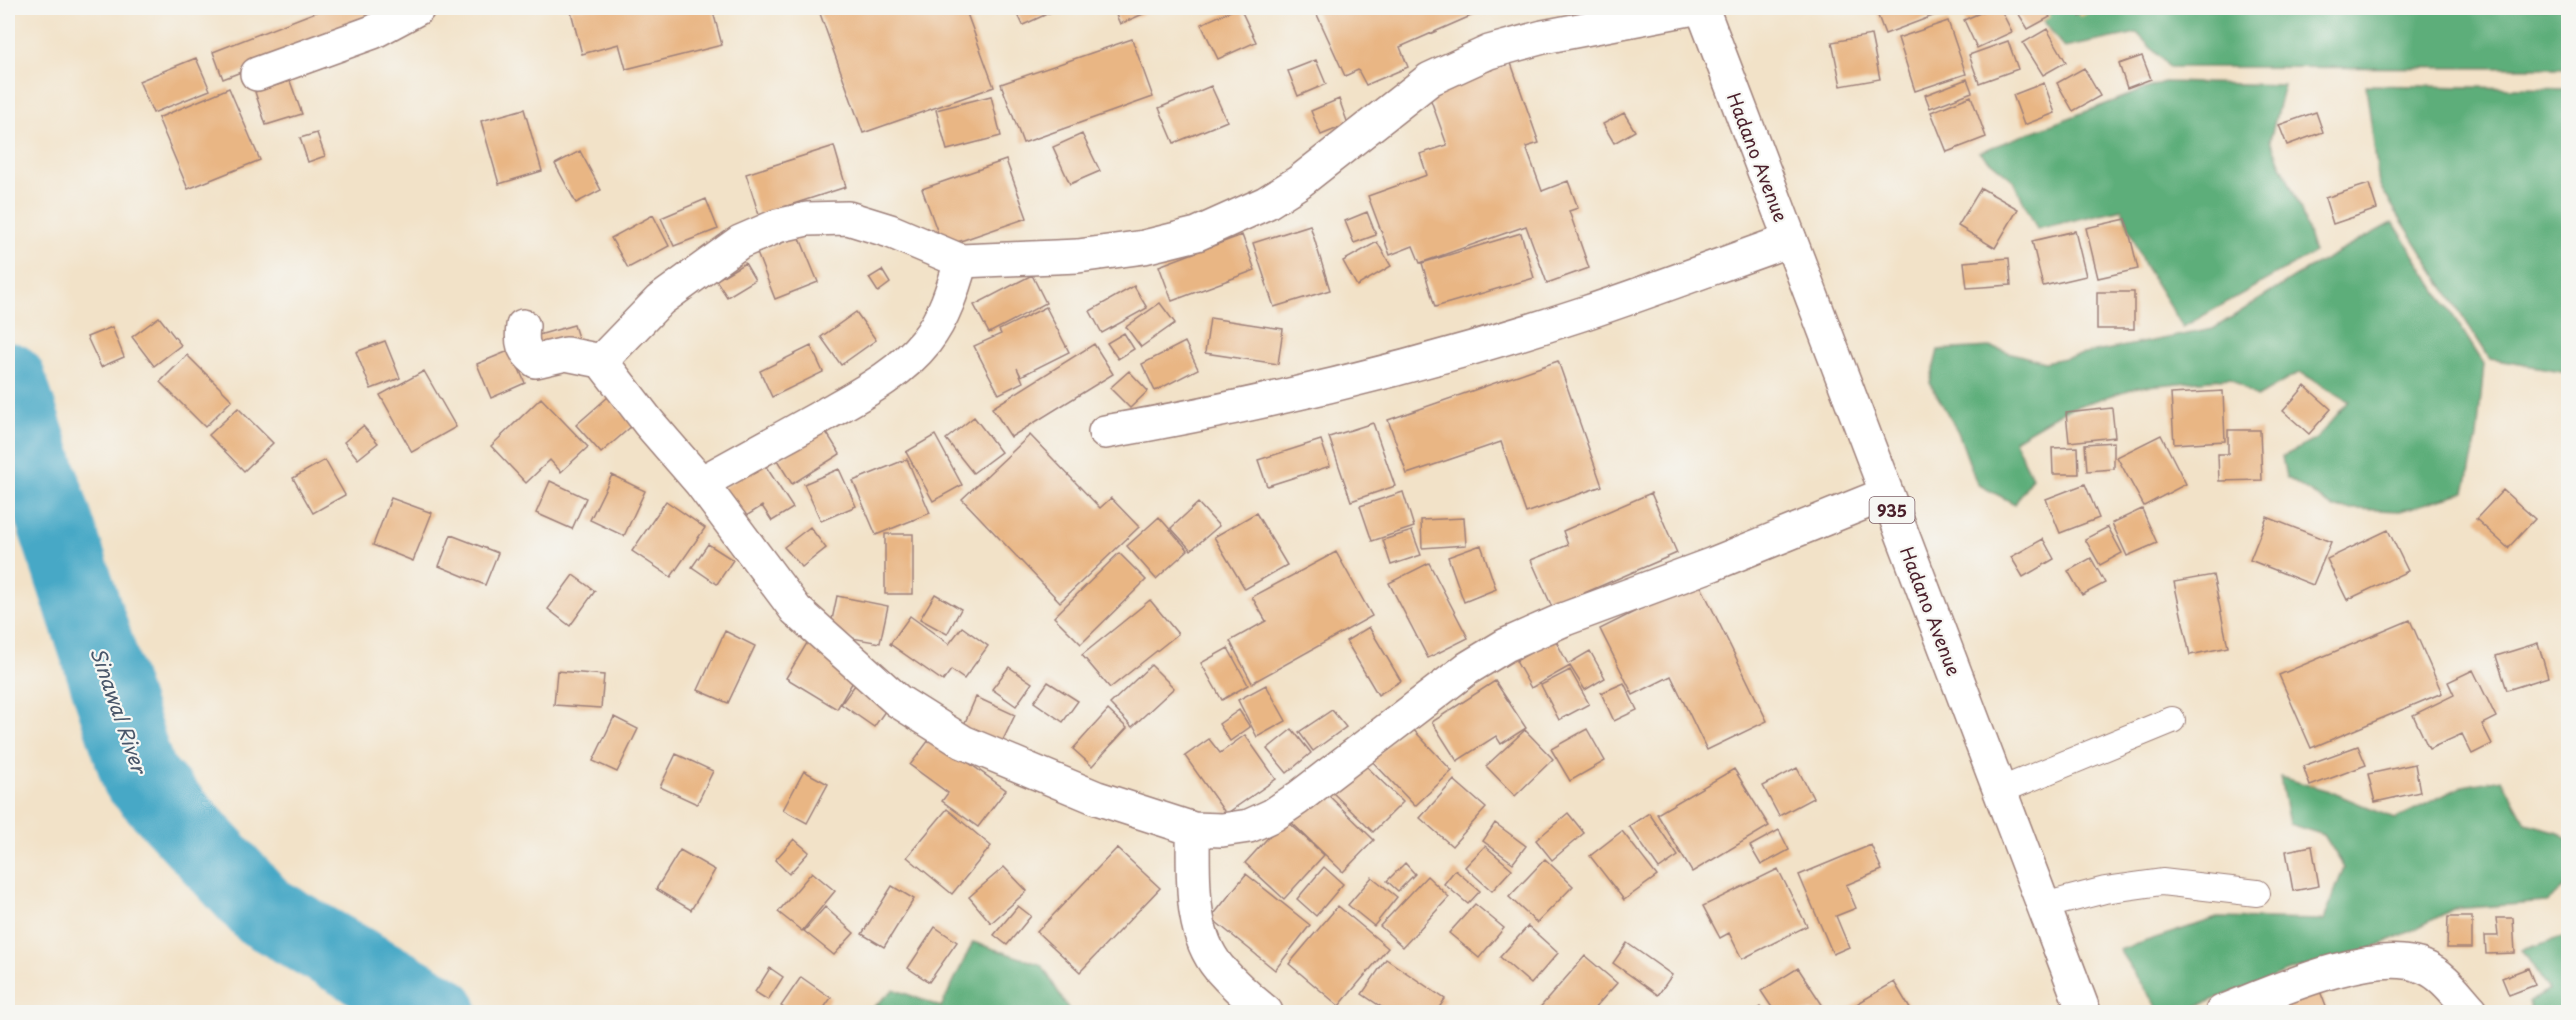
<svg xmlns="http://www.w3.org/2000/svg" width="2576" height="1020" viewBox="0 0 2576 1020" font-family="'Playpen Sans',sans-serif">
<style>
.forest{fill:#5dae7a;stroke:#546652;stroke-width:1.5}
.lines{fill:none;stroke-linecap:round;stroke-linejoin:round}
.river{stroke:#47a8c6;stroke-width:76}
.building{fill:#e9b684}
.service-casing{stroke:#9e807a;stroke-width:28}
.minor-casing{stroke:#9e807a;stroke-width:36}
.primary-casing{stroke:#9e807a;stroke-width:36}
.service{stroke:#fff;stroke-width:26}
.minor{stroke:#fff;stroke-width:33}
.primary{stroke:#fff;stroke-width:33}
.labels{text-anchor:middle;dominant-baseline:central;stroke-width:4.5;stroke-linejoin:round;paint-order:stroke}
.shield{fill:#f6f6f2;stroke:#7e6067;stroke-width:1.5}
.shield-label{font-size:16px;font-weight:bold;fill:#4a1f2b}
.street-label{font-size:18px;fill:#4a1f2b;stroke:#f6f6f2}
.water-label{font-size:20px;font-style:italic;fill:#495669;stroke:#f6f6f2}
</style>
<rect width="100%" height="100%" fill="#f6f6f2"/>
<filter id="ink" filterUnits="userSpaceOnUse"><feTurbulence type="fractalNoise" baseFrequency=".0167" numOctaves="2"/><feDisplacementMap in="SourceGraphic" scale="12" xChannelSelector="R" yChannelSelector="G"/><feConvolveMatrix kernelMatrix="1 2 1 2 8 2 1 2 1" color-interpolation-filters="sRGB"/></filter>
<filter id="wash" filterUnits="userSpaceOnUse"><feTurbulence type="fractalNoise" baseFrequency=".008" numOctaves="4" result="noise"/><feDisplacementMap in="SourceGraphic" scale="24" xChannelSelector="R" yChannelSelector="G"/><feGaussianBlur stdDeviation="1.35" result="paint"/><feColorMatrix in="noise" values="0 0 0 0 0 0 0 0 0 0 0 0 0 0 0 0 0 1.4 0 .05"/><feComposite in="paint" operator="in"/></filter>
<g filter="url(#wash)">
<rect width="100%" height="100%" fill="#f2e2c8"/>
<path class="forest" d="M2034,8H2568V68L2169,67L2137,33L2064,48Z
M2164,82L2284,85L2270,140L2300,207L2314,253L2183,327L2144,265L2122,209L2037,229L2013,180L1979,152Z
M2366,85L2568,89V372L2490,359L2379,185Z
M2393,222L2484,364L2477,437L2465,492L2400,511L2334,508L2286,477L2282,457L2316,439L2349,401L2300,372L2257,397L2230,378L2138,387L2065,410L2014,440L2032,477L2015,504L1977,484L1958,432L1930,383L1938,350L1990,347L2044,362L2213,329L2306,270Z
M2280,777L2329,791L2395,819L2463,786L2502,779L2526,823L2559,832L2568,840V885L2547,902L2453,909L2411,931L2358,954L2292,970L2181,1012H2160L2119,950L2217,918L2324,920L2344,867L2324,835L2289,824Z
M2568,935V1012H2532L2528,1002L2549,990L2522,950Z
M973,942L1042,965L1069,1010L1068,1012H868L894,989L941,1007Z"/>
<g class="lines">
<path class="river" d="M8,380L139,776L263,911L440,1012"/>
</g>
<g id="blocks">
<path class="building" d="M326,8H405L223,79L213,52Z
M570,8H712L722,45L626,69L619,44L582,54Z
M818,8H965L994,87L863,133Z
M1015,8H1060L1023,25Z
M1113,8H1157L1120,24Z
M1237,8H1240L1256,42L1218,59L1201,24Z
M1314,8H1489L1400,47L1408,67L1366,85L1358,70L1345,76Z
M1875,8H1954L1885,34Z
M1991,8H2000L2012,32L1977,48L1964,20Z
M2015,8H2044L2050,17L2028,29Z
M2076,8H2098L2080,17Z
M1948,21L1966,74L1915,91L1898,38Z
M2047,29L2066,62L2043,75L2023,43Z
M1871,35L1880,79L1841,86L1832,42Z
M1132,39L1153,97L1023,143L1001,84Z
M2008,41L2018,69L1979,83L1969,55Z
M2142,56L2151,79L2127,88L2119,64Z
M196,58L210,90L153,113L139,81Z
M1316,60L1326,84L1298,96L1288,71Z
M1511,63L1539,143L1526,147L1542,191L1568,181L1578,208L1569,211L1589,268L1547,283L1526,226L1420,263L1413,246L1390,255L1368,196L1427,175L1420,154L1447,145L1428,92Z
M2084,68L2100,96L2073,111L2057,83Z
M1967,79L1972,92L1930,108L1925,95Z
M290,81L302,114L266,125L255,92Z
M2044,83L2055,113L2024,125L2013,95Z
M1211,86L1227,121L1174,143L1159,108Z
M229,88L260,160L188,189L158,118Z
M991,96L1001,136L947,150L936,110Z
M1971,96L1986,137L1947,152L1931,112Z
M1339,99L1348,124L1321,135L1311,111Z
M524,109L542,171L499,184L481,121Z
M2316,112L2323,132L2287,145L2279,125Z
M1624,113L1635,131L1614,143L1603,124Z
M317,133L325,156L308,162L300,138Z
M1082,134L1100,171L1070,184L1053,147Z
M834,146L846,187L759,215L746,174Z
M580,151L601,190L576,203L555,164Z
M1006,160L1027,218L943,247L922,189Z
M2369,184L2377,209L2333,224L2325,198Z
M1981,188L2018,209L1995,248L1958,226Z
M706,199L718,229L674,246L661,218Z
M1367,212L1376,235L1354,243L1345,221Z
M653,215L669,246L628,268L611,238Z
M2126,219L2138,269L2098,278L2086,228Z
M1310,225L1330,290L1274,307L1253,243Z
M2075,231L2086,276L2043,286L2032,241Z
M1521,233L1534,278L1435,307L1422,263Z
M1242,235L1255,270L1172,301L1159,266Z
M799,236L818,282L775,299L757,253Z
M1377,242L1391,266L1357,286L1343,261Z
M2009,258L2011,285L1967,288L1964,262Z
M745,263L755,280L727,297L716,280Z
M882,270L890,283L878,292L869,278Z
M1032,275L1046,303L989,333L974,305Z
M1134,286L1147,308L1102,333L1090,311Z
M2097,292H2134V329H2097Z
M1160,303L1175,323L1141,347L1126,327Z
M1046,307L1069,352L1021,376L1017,368L1023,382L999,394L974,346L1001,334L999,330Z
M856,312L876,340L841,365L821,337Z
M159,317L181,345L154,366L132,337Z
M1210,318L1283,329L1278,364L1205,353Z
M574,325L580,344L541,355L535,336Z
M112,327L124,357L101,367L87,337Z
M1124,333L1134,349L1118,359L1107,343Z
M385,341L400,378L371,389L356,352Z
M1185,342L1198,369L1155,391L1142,364Z
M1094,344L1113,374L1011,437L992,408Z
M811,346L823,372L772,397L760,371Z
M511,350L525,383L491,398L477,364Z
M187,355L232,400L205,427L160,382Z
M1558,361L1602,486L1526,513L1501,442L1407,474L1388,420Z
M424,371L456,427L412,452L380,395Z
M1129,371L1148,391L1130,408L1110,388Z
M2305,386L2331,409L2309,434L2283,411Z
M2223,391L2225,441L2174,444L2171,394Z
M608,397L633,425L601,453L576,425Z
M541,398L588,447L561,472L550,460L526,483L491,446Z
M238,408L273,443L244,471L209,435Z
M2112,408L2115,437L2069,442L2066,413Z
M974,417L1001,452L973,473L946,439Z
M1373,423L1395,486L1351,501L1329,437Z
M363,426L378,443L358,459L344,442Z
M825,430L840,454L792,484L777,460Z
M2228,430H2260L2262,480L2219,481L2218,454H2228Z
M935,435L962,485L933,501L906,452Z
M1030,435L1100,508L1111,498L1139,527L1060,602L962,499Z
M2161,435L2186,484L2144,506L2117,457Z
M1321,440L1330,466L1267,486L1258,460Z
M2114,442V469L2087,471L2085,444Z
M2078,447L2079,474H2053L2052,448Z
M907,459L930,513L876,535L853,481Z
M325,460L345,495L313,513L293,478Z
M763,462L793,508L772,521L762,506L743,518L723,488Z
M839,469L856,506L821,521L804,484Z
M612,475L645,491L624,536L590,520Z
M550,481L586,498L572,529L536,513Z
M2085,484L2099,518L2060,533L2046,499Z
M2503,490L2535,519L2508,548L2476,519Z
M1403,492L1414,527L1372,541L1360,506Z
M1651,493L1677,553L1552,607L1531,560L1568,545L1563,531Z
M391,498L432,513L413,561L373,545Z
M666,501L705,528L671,577L632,551Z
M1198,503L1219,526L1191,550L1171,528Z
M2142,509L2157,543L2127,556L2112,523Z
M1256,513L1287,565L1245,589L1214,537Z
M1159,517L1188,550L1156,579L1127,546Z
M2267,517L2331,542L2313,585L2250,560Z
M1464,518L1466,545L1422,548L1421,520Z
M810,527L826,548L802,567L784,547Z
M2108,527L2122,553L2100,565L2085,539Z
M2388,530L2408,571L2347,600L2327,559Z
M1412,531L1421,555L1391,565L1383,540Z
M885,534H913V594H885Z
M451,535L498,553L485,585L439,566Z
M2043,539L2054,559L2023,577L2011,557Z
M708,544L733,560L717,584L692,567Z
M1481,545L1496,589L1464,602L1448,557Z
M1336,552L1372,616L1252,683L1230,641L1266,621L1252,597Z
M1119,553L1146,580L1081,644L1054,617Z
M2091,558L2105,583L2082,595L2068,571Z
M1429,563L1468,638L1428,658L1389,583Z
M573,575L595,591L570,626L548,609Z
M2213,575L2228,647L2190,655L2174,582Z
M1698,580L1767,721L1707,750L1671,676L1633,695L1600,629Z
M935,594L961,609L947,634L920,619Z
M837,596L888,606L880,643L829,634Z
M1150,600L1178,634L1110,688L1082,655Z
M910,616L949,644L962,627L988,646L964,679L951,670L943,681L890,644Z
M2410,620L2442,693L2311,748L2279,675Z
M1369,627L1401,681L1378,695L1346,641Z
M725,631L755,646L728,703L698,690Z
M1555,639L1568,664L1590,651L1605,678L1585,690L1570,666L1531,688L1516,661Z
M807,643L858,673L837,709L786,678Z
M2538,643L2548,677L2507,690L2496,656Z
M1228,648L1248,685L1222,700L1201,663Z
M1151,665L1174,688L1132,727L1110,704Z
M1009,667L1032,683L1016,706L992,689Z
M1570,670L1589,704L1559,720L1541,685Z
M2473,670L2496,717L2482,724L2492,744L2472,754L2462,734L2429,749L2413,715L2454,695L2448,682Z
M557,671L604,675L601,708L554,705Z
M858,681L890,704L874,727L841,704Z
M1495,681L1526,728L1501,744L1496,736L1457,761L1432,722Z
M1048,682L1078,701L1063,722L1034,702Z
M1624,683L1637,710L1614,721L1601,693Z
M1266,685L1286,721L1257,737L1238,700Z
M976,697L1015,715L1001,744L963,727Z
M1108,710L1127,728L1092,766L1073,749Z
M1239,710L1250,727L1230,741L1219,724Z
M1332,710L1346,727L1313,751L1299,732Z
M614,717L638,729L617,772L593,761Z
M1410,726L1452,771L1415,806L1372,761Z
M1292,729L1311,753L1287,773L1267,749Z
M1587,729L1605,761L1570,781L1551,749Z
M1525,730L1553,759L1515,796L1486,766Z
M1245,735L1276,779L1226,814L1185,756L1209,739L1220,753Z
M932,736L1006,790L978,827L942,801L948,793L910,765Z
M2358,746L2366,765L2310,786L2303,766Z
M676,754L713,771L697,804L660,787Z
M1361,761L1403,802L1373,832L1332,792Z
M2415,764L2420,792L2375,802L2368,774Z
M1797,768L1813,798L1779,816L1763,786Z
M1734,769L1769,826L1692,872L1657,814Z
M804,771L828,784L807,823L783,810Z
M1454,780L1486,808L1452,846L1420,818Z
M1324,791L1374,840L1343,872L1292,823Z
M947,809L991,846L952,894L907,857Z
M1568,813L1584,833L1552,860L1536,840Z
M1649,813L1678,856L1659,869L1629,826Z
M1285,819L1324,855L1284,899L1245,863Z
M1495,823L1526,846L1513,863L1483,841Z
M1779,830L1789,850L1761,865L1750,846Z
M1622,831L1657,876L1624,900L1590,856Z
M794,839L809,852L789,874L775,860Z
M1871,845L1882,870L1846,885L1856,908L1836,916L1849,947L1833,954L1799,875Z
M1485,846L1512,869L1492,891L1465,867Z
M2312,846L2319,886L2293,891L2286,851Z
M1117,848L1160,888L1080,972L1037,932Z
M680,850L715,870L691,910L656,889Z
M1545,859L1573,886L1537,923L1509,897Z
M1405,863L1415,874L1398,891L1387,881Z
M1004,867L1027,891L991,923L969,897Z
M1324,867L1343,884L1316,916L1297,899Z
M1778,869L1807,926L1742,959L1729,933L1720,938L1703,906Z
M1455,870L1480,891L1468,904L1444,884Z
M812,872L835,891L802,931L778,912Z
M1246,874L1310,925L1275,970L1211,918Z
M1427,876L1449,897L1403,947L1380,926Z
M1372,877L1397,897L1374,926L1348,905Z
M892,886L914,899L884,947L862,934Z
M1475,904L1504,928L1479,958L1449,933Z
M1018,906L1031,916L1007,945L994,935Z
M1338,906L1388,948L1339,1006L1289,964Z
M825,907L854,933L834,955L804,931Z
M2448,917H2472V948H2447Z
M2496,918H2513L2515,953L2486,954L2485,936H2498Z
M1528,926L1558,953L1531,984L1500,957Z
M935,927L957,942L929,982L908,968Z
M1627,943L1672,975L1658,995L1613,963Z
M1585,956L1617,983L1591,1012H1536Z
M1386,959L1445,999L1436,1012H1389L1362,994Z
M770,968L783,977L768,1000L755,992Z
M1798,968L1827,1012H1775L1761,991Z
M2528,968L2535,985L2509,995L2502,978Z
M801,977L831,998L821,1012H790L781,1006Z
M1894,982L1912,1012H1843Z
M2320,991L2328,1012H2264Z
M1223,1006L1231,1012H1217Z
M1760,1007L1765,1012H1753Z"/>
</g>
</g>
<g filter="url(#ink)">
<use href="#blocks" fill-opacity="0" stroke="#9e807a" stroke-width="1.5"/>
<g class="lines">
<g class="service-casing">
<path id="service" d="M1999,791L2172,720
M2043,906L2105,890L2162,882L2257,893"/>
</g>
<g class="minor-casing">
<path id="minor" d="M257,74L373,32L418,8
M523,326C521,342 522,350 536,361L566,354L601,361L649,423L701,483L796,610L898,701L963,742L1097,798L1193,829L1222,830L1249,826L1273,815L1298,798L1468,668L1506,645L1565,619L1713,564L1886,494
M601,361L660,300L740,242L777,226L807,219L848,218L890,231L961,261L1078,256L1144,247L1197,234L1266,203L1299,182L1430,79L1489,52L1543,37L1694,8
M1105,432C1268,404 1428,365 1585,313C1654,290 1722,264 1790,240
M701,483C742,460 784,437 826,414C861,394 900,374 926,341C944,318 953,289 961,261
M1193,829C1194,873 1188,931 1219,968C1233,984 1250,999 1266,1012
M2222,1012C2271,993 2375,945 2424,967C2444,975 2457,995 2471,1010"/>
</g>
<g class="primary-casing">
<path id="primary" d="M1702,8L2084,1012"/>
</g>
<use href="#service" class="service"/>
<use href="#minor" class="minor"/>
<use href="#primary" class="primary"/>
</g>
</g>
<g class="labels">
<rect class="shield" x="1869.5" y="497" width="45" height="26" rx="4.5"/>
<g class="shield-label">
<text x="1892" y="510">935</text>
</g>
<g class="street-label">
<text transform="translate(1758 157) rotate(69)">Hadano Avenue</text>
<text transform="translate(1931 611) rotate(69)">Hadano Avenue</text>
</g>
<g class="water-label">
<text transform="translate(119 710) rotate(71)">Sinawal River</text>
</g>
</g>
<rect width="2576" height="1020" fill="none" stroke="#f6f6f2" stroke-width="30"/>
</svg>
